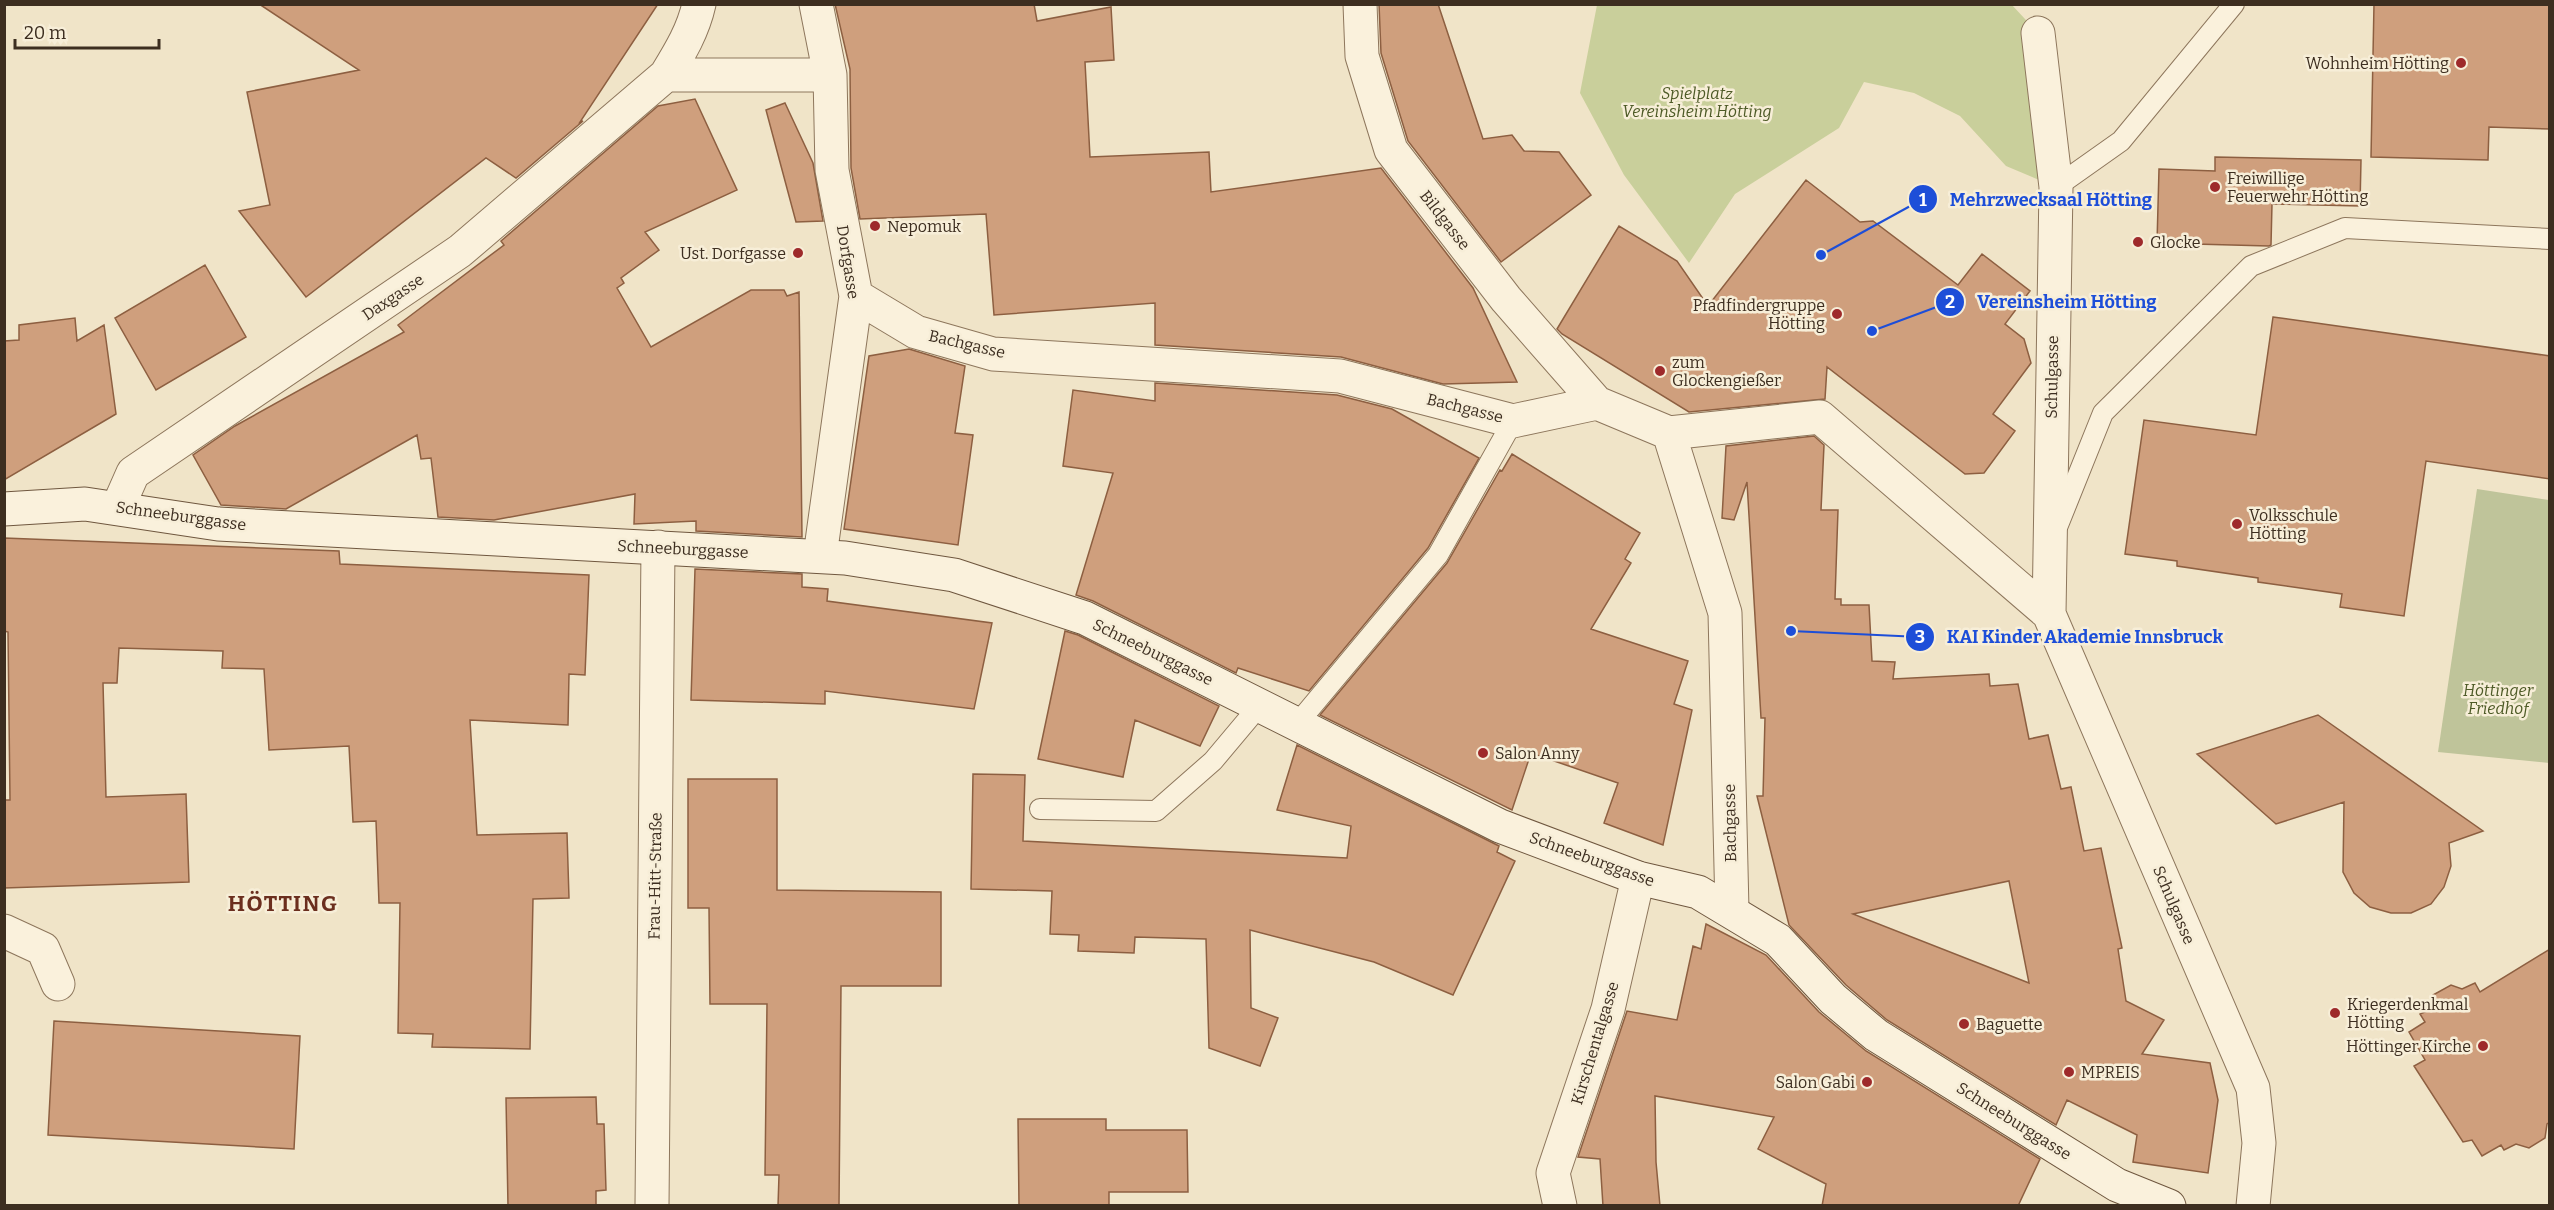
<svg xmlns="http://www.w3.org/2000/svg" width="2554" height="1210" viewBox="0 0 2554 1210" font-family="Bitter,serif">
<style>
.green{fill:#c9cf9b}
.cemetery{fill:#bfc49a}
.building{fill:#cf9f7d;stroke:#8d5f41;stroke-width:1.5;fill-rule:evenodd}
.lines{fill:none;stroke-linecap:round;stroke-linejoin:round}
.lane-casing{stroke:#8d765c;stroke-width:22}
.street-casing{stroke:#8d765c;stroke-width:35}
.secondary-casing{stroke:#6f573f;stroke-width:35}
.lane{stroke:#faf1dc;stroke-width:20}
.street{stroke:#faf1dc;stroke-width:33}
.secondary{stroke:#faf1dc;stroke-width:33}
.poi-dot{fill:#9e2a2b;stroke:#f7eed8;stroke-width:2}
.labels{text-anchor:middle;dominant-baseline:central;stroke-width:5;stroke-linejoin:round;paint-order:stroke}
.poi-label{font-size:16px;fill:#3d2e20;stroke:#f7eed8;text-anchor:start}
.park-label{font-size:16px;font-style:italic;fill:#4d5a26;stroke:#f7eed8}
.street-label{font-size:16px;fill:#3d2e20;stroke:#f7eed8}
.district-label{font-size:22px;font-weight:bold;letter-spacing:1.5px;fill:#6b2e1e;stroke:#f7eed8}
.leader{fill:none;stroke:#1d4ed8;stroke-width:2}
.callout-dot{fill:#1d4ed8;stroke:#f7eed8;stroke-width:2}
.mark-label{font-size:18px;text-anchor:middle;font-weight:bold;fill:#fff}
.callout-label{font-size:18px;text-anchor:middle;font-weight:bold;fill:#1d4ed8;stroke:#f7eed8;stroke-width:5;stroke-linejoin:round;paint-order:stroke}
</style>
<rect width="100%" height="100%" fill="#f0e4c8"/>
<path class="green" d="M1597,5H2012L2038,33L2056,187L2006,166L1960,116L1914,93L1864,82L1839,128L1735,194L1689,263L1624,175L1580,93Z"/>
<path class="cemetery" d="M2477,489L2549,500V763L2438,752Z"/>
<path class="building" d="M259,4H658L580,122L583,121L516,178L486,158L306,297L239,211L270,205L247,92L359,70Z
M835,4H1034L1037,21L1111,7L1114,60L1085,62L1090,157L1209,152L1211,192L1381,168L1473,288L1517,382L1443,384L1341,357L1155,345V303L994,315L986,214L860,219L851,168L850,69Z
M1379,4H1438L1483,139L1512,135L1524,151L1559,152L1591,195L1501,262L1408,141L1381,53Z
M2374,4H2550V129L2489,127L2488,160L2371,157Z
M695,99L737,190L645,232L659,250L621,278L624,283L617,288L651,347L751,290H784L787,296L799,292L802,537L696,531V521L634,524L635,494L494,520L438,517L431,458L421,459L417,435L286,509L221,505L193,455L235,426L404,332L398,325L504,245L501,241L658,106Z
M785,103L813,163L823,221L796,222L766,110Z
M2215,157L2361,160L2360,206L2272,204L2271,245L2269,246L2157,243L2159,169L2215,171Z
M1806,180L1860,222L1873,221L1958,285L1982,254L2030,291L2005,324L2024,339L2031,363L1993,414L2015,431L1984,473L1965,474L1827,367L1825,399L1689,412L1562,334L1557,329L1619,226L1677,261L1708,306Z
M205,265L246,337L156,390L115,318Z
M2273,317L2550,356V479L2426,461L2404,616L2340,607L2342,594L2258,582V578L2177,566V561L2125,554L2144,420L2256,435Z
M75,318L77,341L104,325L116,414L4,480V341L19,340V325Z
M909,349L965,366L955,433L973,435L958,545L844,529L869,356Z
M1155,383L1337,395L1392,409L1479,458L1428,548L1309,691L1238,668L1236,673L1093,601L1076,595L1113,473L1063,466L1073,390L1155,401Z
M1814,436L1824,445L1821,510H1838L1835,599H1841V605H1869L1872,661L1895,662L1893,679L1989,674L1990,686L2018,684L2029,739L2048,735L2061,789L2071,787L2084,851L2101,848L2122,948L2118,949L2126,1001L2164,1020L2142,1054L2210,1063L2218,1100L2208,1173L2133,1162L2137,1135L2067,1100L2056,1125L1887,1020L1846,985L1789,925L1757,796H1763L1765,718H1761L1747,482L1734,520L1722,518L1726,446ZM2009,881L2029,983L1853,914Z
M1512,454L1640,533L1625,559L1631,563L1591,629L1688,661L1674,704L1692,710L1663,845L1604,823L1618,783L1531,753L1512,810L1320,715L1447,563L1500,470L1502,471Z
M4,538L339,551L340,564L589,575L585,675L569,674L568,725L470,720L477,835L567,833L569,898L533,899L530,1049L432,1047L433,1034L398,1033L400,903H379L376,821L353,822L349,746L269,750L264,669L222,668L223,651L119,648L117,683H103L106,797L186,794L189,882L4,888V800H10L8,632L4,631Z
M695,569L802,574V587L828,589L827,601L992,623L974,709L825,691V704L691,700Z
M1065,631L1078,635L1219,706L1200,746L1135,720L1123,777L1038,759Z
M2318,715L2483,831L2449,843L2451,866L2444,887L2431,904L2411,913H2391L2370,907L2354,893L2343,872L2344,802L2276,824L2197,754Z
M1297,745L1499,846L1497,852L1515,861L1453,995L1374,962L1250,930L1251,1008L1278,1018L1260,1066L1209,1048L1206,939L1135,937L1134,953L1078,951L1079,935L1050,934L1052,891L971,889L973,774L1025,775L1023,841L1347,858L1351,826L1277,810Z
M688,779H777V890L941,892V986H841L839,1206H778L779,1175H765L767,1004H710L709,908H688Z
M1706,924L1766,955L1819,1012L1866,1051L2040,1159L2018,1206H1822L1826,1184L1758,1149L1774,1117L1655,1096L1656,1162L1660,1206H1603L1600,1159L1578,1157L1627,1011L1677,1020L1693,946L1701,949Z
M2550,949V1122L2547,1124L2545,1138L2529,1148L2516,1144L2504,1150L2501,1145L2482,1156L2472,1140L2463,1142L2414,1066L2425,1060L2409,1032L2425,1022L2420,1014L2432,1009L2433,995L2451,985L2462,989L2475,983L2480,992Z
M54,1021L300,1036L294,1149L48,1135Z
M596,1097L597,1124H604L606,1190L596,1191V1206H508L506,1098Z
M1018,1119H1106V1130H1187L1188,1192H1109V1206H1019Z"/>
<g class="lines">
<g class="lane-casing">
<path id="lane" d="M2056,187L2121,141L2234,4
M2058,525L2103,413L2251,266L2345,228L2550,239
M1297,724L1438,555L1513,421
M1040,809L1156,811L1213,761L1260,705"/>
</g>
<g class="street-casing">
<path id="street" d="M816,4L830,75L832,170L856,296L820,556
M1360,4L1362,56L1391,150L1506,299L1597,403
M2038,33L2056,187L2049,614L2253,1088L2259,1143L2253,1206
M666,75H830
M856,296L916,332L993,354L1340,376L1513,421L1597,403L1669,433L1725,613L1732,910
M1669,433L1820,417L2049,614
M118,507L133,473L460,251L666,75C680,52 693,31 699,4
M4,931L43,949L58,984
M652,1206L658,547
M1560,1206L1553,1173L1608,1009L1638,878"/>
</g>
<g class="secondary-casing">
<path id="secondary" d="M4,509L85,504L218,524L845,558L954,575L1085,618L1500,826L1638,878L1698,892L1778,940L1833,999L1876,1035L2117,1185L2169,1206"/>
</g>
<use href="#lane" class="lane"/>
<use href="#street" class="street"/>
<use href="#secondary" class="secondary"/>
</g>
<g class="poi-dot">
<circle cx="2461" cy="63" r="6"/>
<circle cx="2215" cy="187" r="6"/>
<circle cx="875" cy="226" r="6"/>
<circle cx="2138" cy="242" r="6"/>
<circle cx="798" cy="253" r="6"/>
<circle cx="1837" cy="314" r="6"/>
<circle cx="1660" cy="371" r="6"/>
<circle cx="2237" cy="524" r="6"/>
<circle cx="1483" cy="753" r="6"/>
<circle cx="2335" cy="1013" r="6"/>
<circle cx="1964" cy="1024" r="6"/>
<circle cx="2483" cy="1046" r="6"/>
<circle cx="2069" cy="1072" r="6"/>
<circle cx="1867" cy="1082" r="6"/>
</g>
<g class="labels">
<g class="poi-label">
<text x="2449" y="63" text-anchor="end">Wohnheim Hötting</text>
<text x="2227" y="178">Freiwillige<tspan x="2227" dy="18">Feuerwehr Hötting</tspan></text>
<text x="887" y="226">Nepomuk</text>
<text x="2150" y="242">Glocke</text>
<text x="786" y="253" text-anchor="end">Ust. Dorfgasse</text>
<text x="1825" y="305" text-anchor="end">Pfadfindergruppe<tspan x="1825" dy="18">Hötting</tspan></text>
<text x="1672" y="362">zum<tspan x="1672" dy="18">Glockengießer</tspan></text>
<text x="2249" y="515">Volksschule<tspan x="2249" dy="18">Hötting</tspan></text>
<text x="1495" y="753">Salon Anny</text>
<text x="2347" y="1004">Kriegerdenkmal<tspan x="2347" dy="18">Hötting</tspan></text>
<text x="1976" y="1024">Baguette</text>
<text x="2471" y="1046" text-anchor="end">Höttinger Kirche</text>
<text x="2081" y="1072">MPREIS</text>
<text x="1855" y="1082" text-anchor="end">Salon Gabi</text>
</g>
<g class="park-label">
<text x="1697" y="93">Spielplatz<tspan x="1697" dy="18">Vereinsheim Hötting</tspan></text>
<text x="2498" y="690">Höttinger<tspan x="2498" dy="18">Friedhof</tspan></text>
</g>
<g class="street-label">
<text transform="translate(1445 220) rotate(52)">Bildgasse</text>
<text transform="translate(848 262) rotate(81)">Dorfgasse</text>
<text transform="translate(393 297) rotate(-34)">Daxgasse</text>
<text transform="translate(967 344) rotate(13)">Bachgasse</text>
<text transform="translate(2052 377) rotate(-89)">Schulgasse</text>
<text transform="translate(1465 408) rotate(14)">Bachgasse</text>
<text transform="translate(181 516) rotate(8)">Schneeburggasse</text>
<text transform="translate(683 549) rotate(3)">Schneeburggasse</text>
<text transform="translate(1153 652) rotate(26)">Schneeburggasse</text>
<text transform="translate(1730 823) rotate(-91)">Bachgasse</text>
<text transform="translate(1592 859) rotate(20)">Schneeburggasse</text>
<text transform="translate(655 876) rotate(-89)">Frau-Hitt-Straße</text>
<text transform="translate(2174 905) rotate(67)">Schulgasse</text>
<text transform="translate(1595 1043) rotate(-73)">Kirschentalgasse</text>
<text transform="translate(2014 1121) rotate(32)">Schneeburggasse</text>
</g>
<g class="district-label">
<text x="283" y="903">HÖTTING</text>
</g>
</g>
<path class="leader" d="M1821 255L1923 199M1872 331L1950 302M1791 631L1920 637"/>
<g class="callout-dot">
<circle cx="1821" cy="255" r="6"/>
<circle cx="1872" cy="331" r="6"/>
<circle cx="1791" cy="631" r="6"/>
<circle cx="1923" cy="199" r="15"/>
<circle cx="1950" cy="302" r="15"/>
<circle cx="1920" cy="637" r="15"/>
</g>
<g class="mark-label">
<text x="1923" y="206">1</text>
<text x="1950" y="308">2</text>
<text x="1920" y="643">3</text>
</g>
<g class="callout-label">
<text x="2051" y="206">Mehrzwecksaal Hötting</text>
<text x="2067" y="308">Vereinsheim Hötting</text>
<text x="2085" y="643">KAI Kinder Akademie Innsbruck</text>
</g>
<rect width="2554" height="1210" fill="none" stroke="#3d2e20" stroke-width="12"/>
<path d="M15 39v9h144v-9" fill="none" stroke="#3d2e20" stroke-width="3"/>
<text x="24" y="39" font-size="18" fill="#3d2e20" stroke="#f7eed8" stroke-width="4.5" paint-order="stroke">20 m</text>
</svg>
